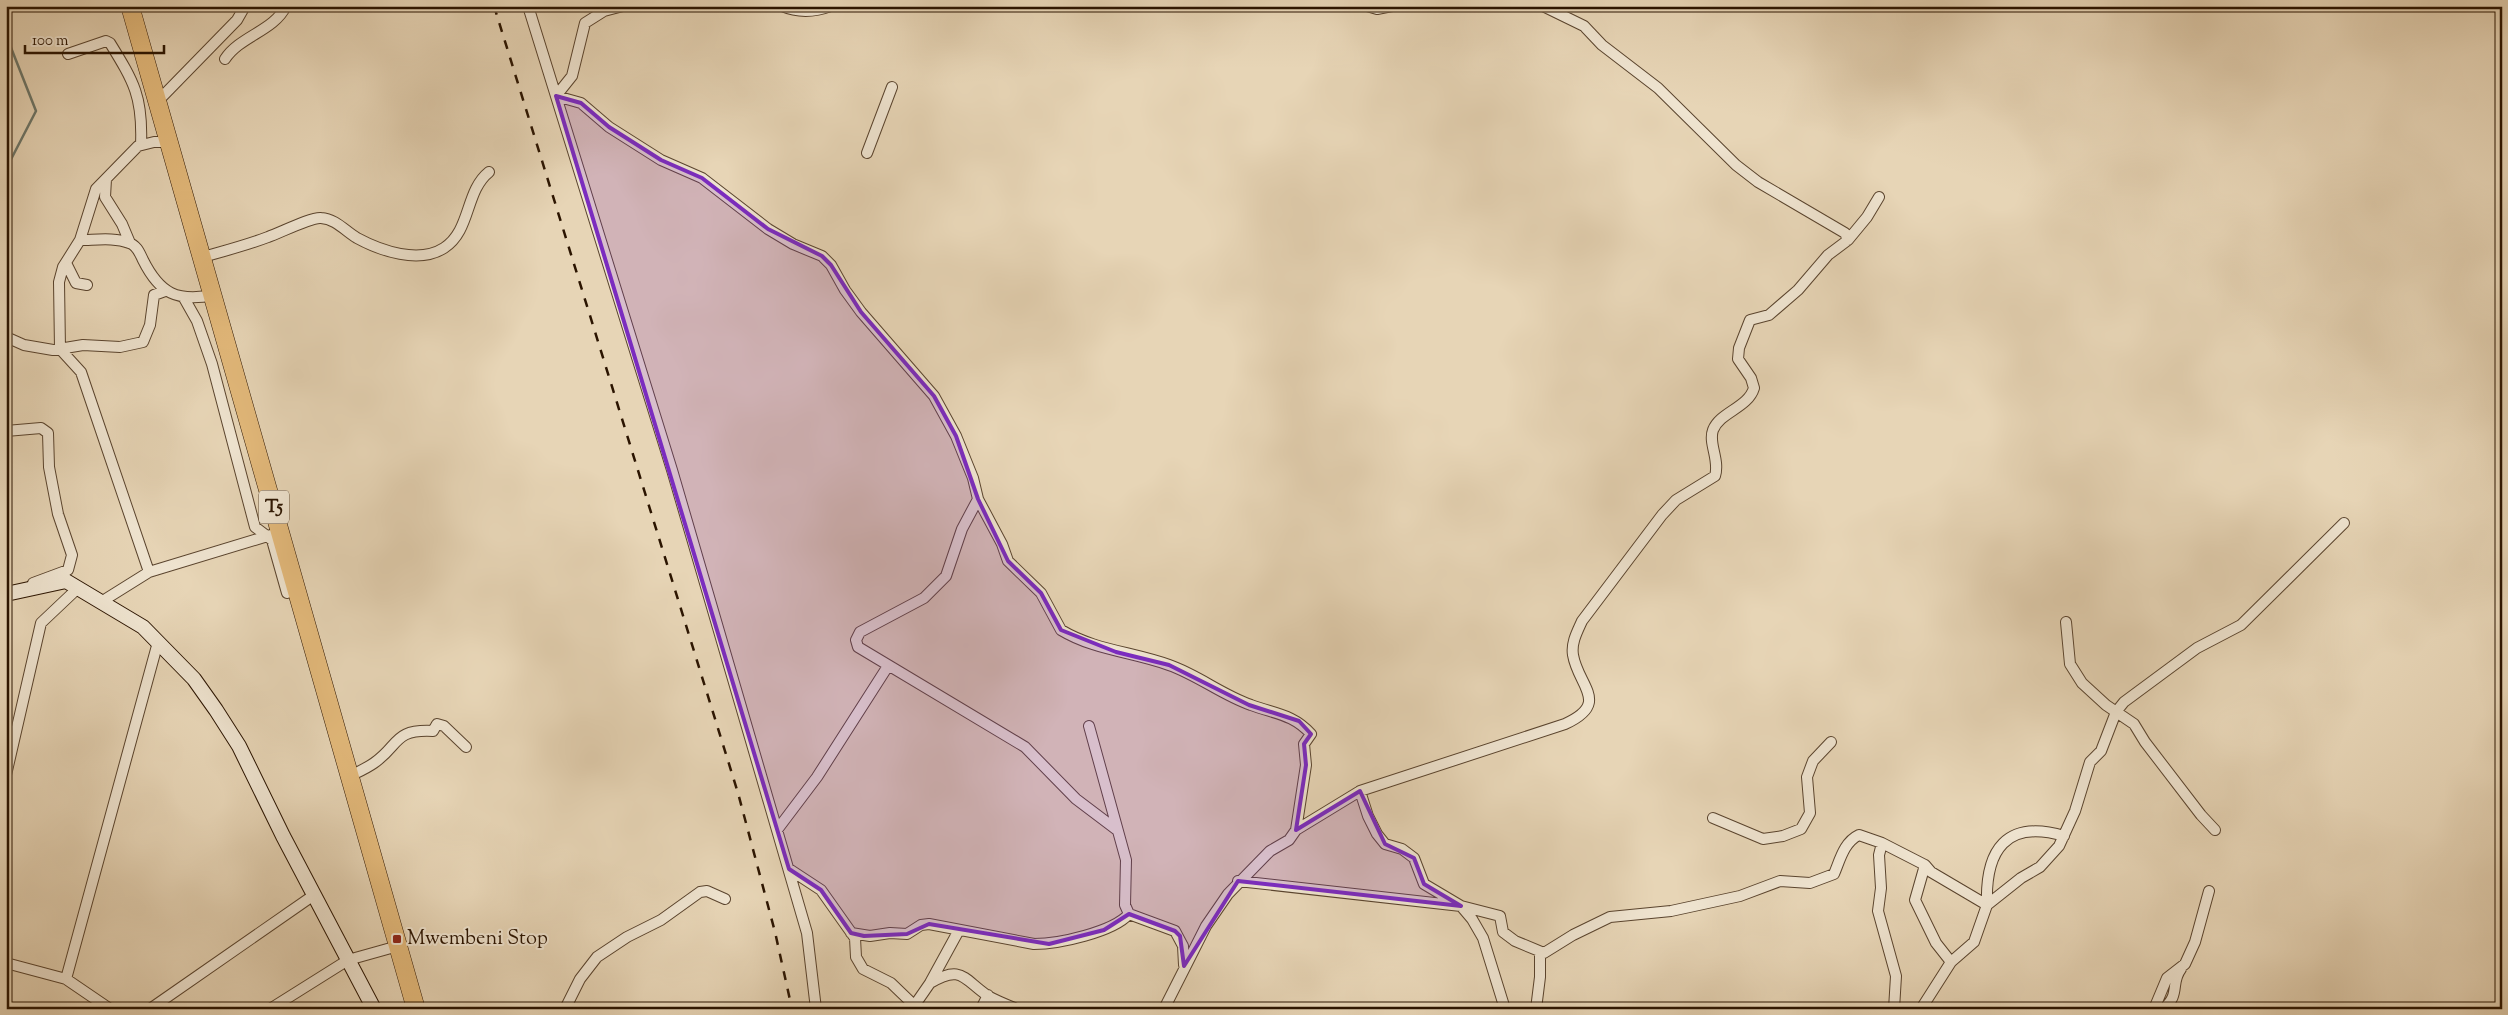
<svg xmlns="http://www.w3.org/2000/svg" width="2508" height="1015" viewBox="0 0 2508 1015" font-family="'Sorts Mill Goudy',serif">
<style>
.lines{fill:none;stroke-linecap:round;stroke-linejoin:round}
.stream{stroke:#6c7669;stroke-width:2.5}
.street-casing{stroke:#5a442e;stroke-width:12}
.secondary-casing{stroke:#2b1400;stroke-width:16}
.highway-casing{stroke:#2b1400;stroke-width:19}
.street{stroke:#efe4d0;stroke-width:10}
.secondary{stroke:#efe4d0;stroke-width:14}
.highway{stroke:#e4ba7b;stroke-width:18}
.rail{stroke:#2b1400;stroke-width:2.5;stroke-dasharray:9 9;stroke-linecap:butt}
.marked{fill:#7b2cbf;fill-opacity:0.2;stroke:#7b2cbf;stroke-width:4;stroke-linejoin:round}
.poi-dot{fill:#8f2418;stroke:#efe4d0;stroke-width:2}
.labels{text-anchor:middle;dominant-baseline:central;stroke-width:4;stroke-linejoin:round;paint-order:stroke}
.shield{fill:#efe4d0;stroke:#66523e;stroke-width:1}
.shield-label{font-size:19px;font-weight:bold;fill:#2b1400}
.poi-label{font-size:20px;fill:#2b1400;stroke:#efe4d0;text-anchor:start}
</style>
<rect width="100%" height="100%" fill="#e7d5b6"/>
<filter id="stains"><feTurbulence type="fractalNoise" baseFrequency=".004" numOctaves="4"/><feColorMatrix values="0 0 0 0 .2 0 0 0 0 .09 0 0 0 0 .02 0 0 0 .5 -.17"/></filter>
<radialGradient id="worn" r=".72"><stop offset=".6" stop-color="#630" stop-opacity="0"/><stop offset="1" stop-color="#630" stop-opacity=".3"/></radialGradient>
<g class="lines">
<path class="stream" d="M6,35L36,111L6,169"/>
<g class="street-casing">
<path id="street" d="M528,6L672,470L807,933L816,1009
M623,6L604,11L585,23L572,76L556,96L581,103L609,127L661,160L702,178L768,229L793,244L822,256L831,265L845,290L861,312L934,396L956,436L973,478L978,499L1002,544L1008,561L1041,593L1061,630C1094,650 1133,652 1169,665C1198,675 1222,695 1251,705C1275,714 1293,714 1311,734L1304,744L1306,765L1296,830
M782,6C798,13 815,12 831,6
M1367,6L1377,9L1392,6
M68,54L106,41L110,43C134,82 143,97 141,145
M225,59C240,36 274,31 286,6
M156,103L237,20L245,6
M867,153L892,87
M106,179L105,197L122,224L130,243
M80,240C95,240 115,237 129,243C137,245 140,254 143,260C160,294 177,302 214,295
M1848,240L1867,217L1879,197
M203,257C224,251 247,245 268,237C280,233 311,217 321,218C336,219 345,231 357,238C381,251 419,264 444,248C471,231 465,191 489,172
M66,263L76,283L87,285
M184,298L197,321L212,364L255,527L272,540L287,593
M6,337L24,345L53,350L83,345L120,347L143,342L150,325L154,295L165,291
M6,431L41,428L48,433L49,467L58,514L72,555L68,570L33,583
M978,499L962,529L946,576L924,598L860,632L856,640L858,647L1025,747L1076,799L1117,830
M149,572L81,372L60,349L59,282L63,267L80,240L96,189L138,146L154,142H170
M101,602L149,572L271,535
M2066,622L2070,664L2082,683L2106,705L2134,724L2145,742L2201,815L2215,830
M1089,726L1126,860L1125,905L1129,914L1175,931L1183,946L1184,965
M6,775L41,623L78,588
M350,776C358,772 367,768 374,763C400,745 393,729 433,731L437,724L444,726L466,747
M1360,791L1368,816L1377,834L1385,844L1402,849L1414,858L1424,884L1461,906L1472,919L1483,938L1505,1009
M1713,818L1763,839L1783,836L1801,829L1810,813L1807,777L1813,761L1831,742
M777,830L817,777L888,666
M1882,843L1879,855L1881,888L1878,911L1896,976L1894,1009
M1925,865L1931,872L1987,905
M789,869L821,890L855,938L856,957L863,969L891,983L918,1009
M1238,881L1461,906L1500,916L1503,932L1515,941L1544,953L1573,935L1610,917L1671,911L1740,896L1780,881L1810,883L1834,874C1840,860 1844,842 1859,835L1882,843L1925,865L1915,900L1936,943L1951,962
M1987,905C1985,850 2006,819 2064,836
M851,933L870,936L890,933L907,934L921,925L929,924L1034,944C1059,944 1113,932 1129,914
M6,963L66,979L110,1009
M66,979L158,642
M930,983C962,964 963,979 988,996C997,1001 1007,1005 1017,1009
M150,1009L314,895
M270,1009L348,960L398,946
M565,1009L580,979L597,957L627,937L661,920L700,892L707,891L725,899
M912,1009L930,983L959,930
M981,1009L988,995
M1164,1009L1206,926L1228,894L1270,851L1289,840L1296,830L1360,791L1565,724C1611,703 1578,686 1573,655C1571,643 1577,632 1582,621L1662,515L1676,500L1715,476C1720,460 1708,443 1713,430C1720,412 1748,408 1754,388L1751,378L1738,359L1739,348L1750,320L1769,315L1798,290L1828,255L1848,240L1845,233L1758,182L1736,165L1658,88L1602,45L1584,26L1543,6
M1536,1009L1540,977V953
M1921,1009L1951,962L1974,942L1987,905L2021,878L2040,867L2059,846L2075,811L2090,762L2101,751L2116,712L2124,702L2197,648L2241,625L2344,523
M2154,1009L2167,978L2185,964L2195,942L2209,891
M2163,1009C2181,995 2170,983 2181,969"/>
</g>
<g class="secondary-casing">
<path id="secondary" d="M6,594L66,581L143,627L194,679L216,710L239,746L283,836L374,1009"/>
</g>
<g class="highway-casing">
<path id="highway" d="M130,6L416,1009"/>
</g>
<use href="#street" class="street"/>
<use href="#secondary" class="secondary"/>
<use href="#highway" class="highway"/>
<path class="rail" d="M494,6L738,793L775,932L792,1009"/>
</g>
<path class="marked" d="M556,96L581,103L609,127L661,160L702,178L768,229L822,256L831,265L861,312L934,396L956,436L978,499L1008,561L1041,593L1061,630L1116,652L1169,665L1249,705L1299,721L1311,734L1304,744L1306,765L1296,830L1360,791L1385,844L1414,858L1424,884L1461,906L1238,881L1184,966L1180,936L1175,931L1129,914L1104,930L1049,944L929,924L907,934L864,936L851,933L821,890L789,869Z"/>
<rect class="poi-dot" x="392" y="934" width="10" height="10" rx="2.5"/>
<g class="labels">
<rect class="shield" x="259" y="490.5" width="30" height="33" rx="4"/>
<g class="shield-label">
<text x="274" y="507">T5</text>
</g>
<g class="poi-label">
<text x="407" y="939">Mwembeni Stop</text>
</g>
</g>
<rect width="2508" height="1015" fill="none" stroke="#e7d5b6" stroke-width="25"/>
<rect x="8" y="8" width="2493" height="1000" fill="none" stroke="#2b1400" stroke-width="2.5"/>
<rect x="12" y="12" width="2483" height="990" fill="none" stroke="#2b1400"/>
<path d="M25 45v8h139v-8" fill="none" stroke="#2b1400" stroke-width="2.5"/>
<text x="32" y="45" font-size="15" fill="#2b1400" stroke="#efe4d0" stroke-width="4" paint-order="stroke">100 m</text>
<rect width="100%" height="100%" filter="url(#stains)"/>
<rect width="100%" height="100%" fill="url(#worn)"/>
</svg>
